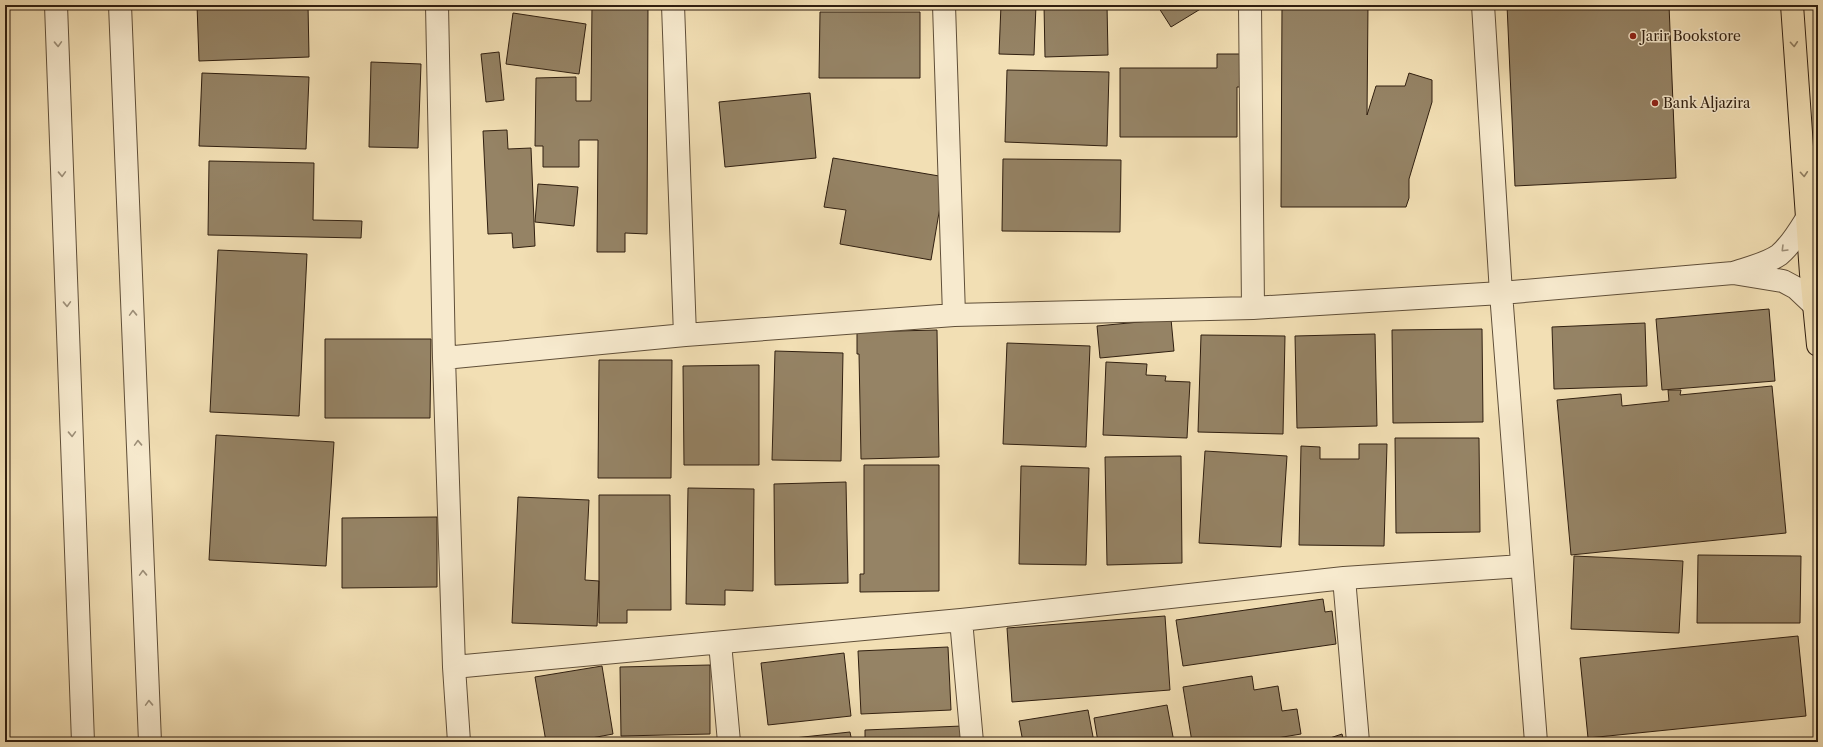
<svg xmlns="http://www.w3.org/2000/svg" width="1823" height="747" viewBox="0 0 1823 747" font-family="'Libre Caslon Text',serif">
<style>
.building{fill:#958365;stroke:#301f10}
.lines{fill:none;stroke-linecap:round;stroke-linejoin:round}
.minor-casing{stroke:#604f39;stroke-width:24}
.major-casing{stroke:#301f10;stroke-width:24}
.minor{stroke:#f7eace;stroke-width:22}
.major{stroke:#f2dfb4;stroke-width:22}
.oneway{stroke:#9d8f78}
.oneway2{stroke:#917f62}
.poi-dot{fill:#8f2418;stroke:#f7eace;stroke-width:1.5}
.labels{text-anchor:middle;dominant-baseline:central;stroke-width:3;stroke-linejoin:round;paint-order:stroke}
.poi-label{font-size:14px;fill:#301f10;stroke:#f7eace;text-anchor:start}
</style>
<rect width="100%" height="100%" fill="#f2dfb4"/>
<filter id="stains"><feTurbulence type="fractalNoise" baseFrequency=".005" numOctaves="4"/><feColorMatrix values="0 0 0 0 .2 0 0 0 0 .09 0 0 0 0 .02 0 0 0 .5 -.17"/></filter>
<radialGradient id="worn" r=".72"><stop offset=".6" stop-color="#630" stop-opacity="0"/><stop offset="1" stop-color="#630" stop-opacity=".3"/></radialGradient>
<path class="building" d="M197,5H308L309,57L199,61Z
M592,5H648L647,234L625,233V252H597L598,140H579V167H543V146H535L536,78L576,77V101H591Z
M1001,5H1036L1034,55L999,54Z
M1044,5H1107L1108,55L1045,57Z
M1157,5H1207L1171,27Z
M1282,5H1368L1367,115L1376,86H1405L1409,73L1432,80V102L1409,179V198L1406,207H1281Z
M1507,5H1669L1676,178L1515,186Z
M820,12H920V78H819Z
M513,13L586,24L579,74L506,64Z
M499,52L504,100L486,102L481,54Z
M1217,54H1245L1244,87H1237V137H1120V68H1217Z
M371,62L421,64L418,148L369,147Z
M1007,70L1109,72L1107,146L1005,142Z
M202,73L309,77L306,149L199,146Z
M810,93L816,158L725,167L719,102Z
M507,130L508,149L531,148L535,246L513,248L512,233L488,234L483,131Z
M833,158L945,177L931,260L840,244L846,210L824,207Z
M1003,159L1121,160L1120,232L1002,231Z
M209,161L314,163L313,220L362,221L361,238L208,235Z
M538,184L578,187L574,226L535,222Z
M218,250L307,254L299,416L210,412Z
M1769,309L1775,381L1662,390L1656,319Z
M1171,319L1174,351L1100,358L1097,326Z
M1645,323L1647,386L1554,389L1552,327Z
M1482,329L1483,422L1393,423L1392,330Z
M937,330L939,457L861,459L859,354H857V332Z
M1375,334L1377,426L1297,428L1295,336Z
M1201,335L1285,336L1283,434L1198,432Z
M325,339H431L430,418H325Z
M1007,343L1090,346L1086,447L1003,444Z
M775,351L843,353L841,461L772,460Z
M599,360H672L671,478H598Z
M1106,362L1147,364L1146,375L1166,376L1165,381L1190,382L1187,438L1103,435Z
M759,365V465H684L683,366Z
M1772,386L1786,533L1571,555L1557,400L1621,394L1622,406L1669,401L1668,390H1681L1680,395Z
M216,435L334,442L326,566L209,560Z
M1395,438H1479L1480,532L1396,533Z
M1359,444H1387L1384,546L1299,545L1301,446L1320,447V459H1359Z
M1205,451L1287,456L1281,547L1199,543Z
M1181,456L1182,563L1107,565L1105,457Z
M864,465H939V591L860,592V574H864Z
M1021,466L1089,468L1086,565L1019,564Z
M846,482L848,583L775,585L774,484Z
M688,488L754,489L753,591L725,590V605L686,604Z
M599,495H670L671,610H627V623H599Z
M518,497L589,500L585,580L599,581L597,626L512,623Z
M437,517V587L342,588V518Z
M1698,555L1801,556L1800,623H1697Z
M1574,556L1683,561L1679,633L1571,629Z
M1323,599L1325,612L1332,611L1336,644L1183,666L1176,620Z
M1165,616L1170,690L1012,702L1007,628Z
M1798,636L1806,716L1588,738L1580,658Z
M948,647L951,710L861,714L858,651Z
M844,653L851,716L768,725L761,663Z
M710,665V734L621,736L620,667Z
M602,666L613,734L570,742H546L535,677Z
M1252,676L1254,690L1278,686L1282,711L1297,709L1301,734L1253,742H1192L1183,687Z
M1167,705L1174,742H1098L1094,718Z
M1088,710L1094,742H1023L1019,721Z
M962,726L963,742H865V730Z
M850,732L852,742H767L766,741Z
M1342,734L1344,742H1322L1321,741Z"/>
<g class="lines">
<g class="minor-casing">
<path id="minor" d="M56,5L83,742
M120,5L150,742
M437,5L444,358
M673,5L685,335
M944,5L954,315L1253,308L1501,293L1733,273
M1250,5L1253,308
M1483,5L1501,293L1536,742
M1807,218C1799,231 1791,245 1779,255C1766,264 1748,268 1733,273L1783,281L1796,288L1814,305
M1344,578L1358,742
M961,620L972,742
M720,643L729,742
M454,667L961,620L1344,578L1522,566
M459,742L454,667L444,358L685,335L954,315"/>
</g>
<g class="major-casing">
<path id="major" d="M1792,5L1811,274L1818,345"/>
</g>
<use href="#minor" class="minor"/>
<use href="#major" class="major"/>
</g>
<defs><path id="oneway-chevron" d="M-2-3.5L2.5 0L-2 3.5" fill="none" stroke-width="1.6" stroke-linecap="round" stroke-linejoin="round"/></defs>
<g class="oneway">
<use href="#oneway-chevron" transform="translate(58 44) rotate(88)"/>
<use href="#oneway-chevron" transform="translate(62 174) rotate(88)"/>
<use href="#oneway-chevron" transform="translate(1784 249) rotate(135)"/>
<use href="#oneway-chevron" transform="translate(67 304) rotate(88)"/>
<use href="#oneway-chevron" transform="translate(133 313) rotate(-92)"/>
<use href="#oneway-chevron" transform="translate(72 434) rotate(88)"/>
<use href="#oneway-chevron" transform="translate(138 443) rotate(-92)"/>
<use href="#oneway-chevron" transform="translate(143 573) rotate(-92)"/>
<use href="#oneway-chevron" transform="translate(149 703) rotate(-92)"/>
</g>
<g class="oneway2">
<use href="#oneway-chevron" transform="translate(1794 44) rotate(86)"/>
<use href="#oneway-chevron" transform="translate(1804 174) rotate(86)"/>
</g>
<g class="poi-dot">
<circle cx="1633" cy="36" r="4"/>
<circle cx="1655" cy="103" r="4"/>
</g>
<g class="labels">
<g class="poi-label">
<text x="1641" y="36">Jarir Bookstore</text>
<text x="1663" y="103">Bank Aljazira</text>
</g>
</g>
<rect width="1823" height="747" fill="none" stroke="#f2dfb4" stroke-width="20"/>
<rect x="6" y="6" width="1811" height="735" fill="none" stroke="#301f10" stroke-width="2"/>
<rect x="10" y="10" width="1803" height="727" fill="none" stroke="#301f10"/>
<rect width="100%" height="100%" filter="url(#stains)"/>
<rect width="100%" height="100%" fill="url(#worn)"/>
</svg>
